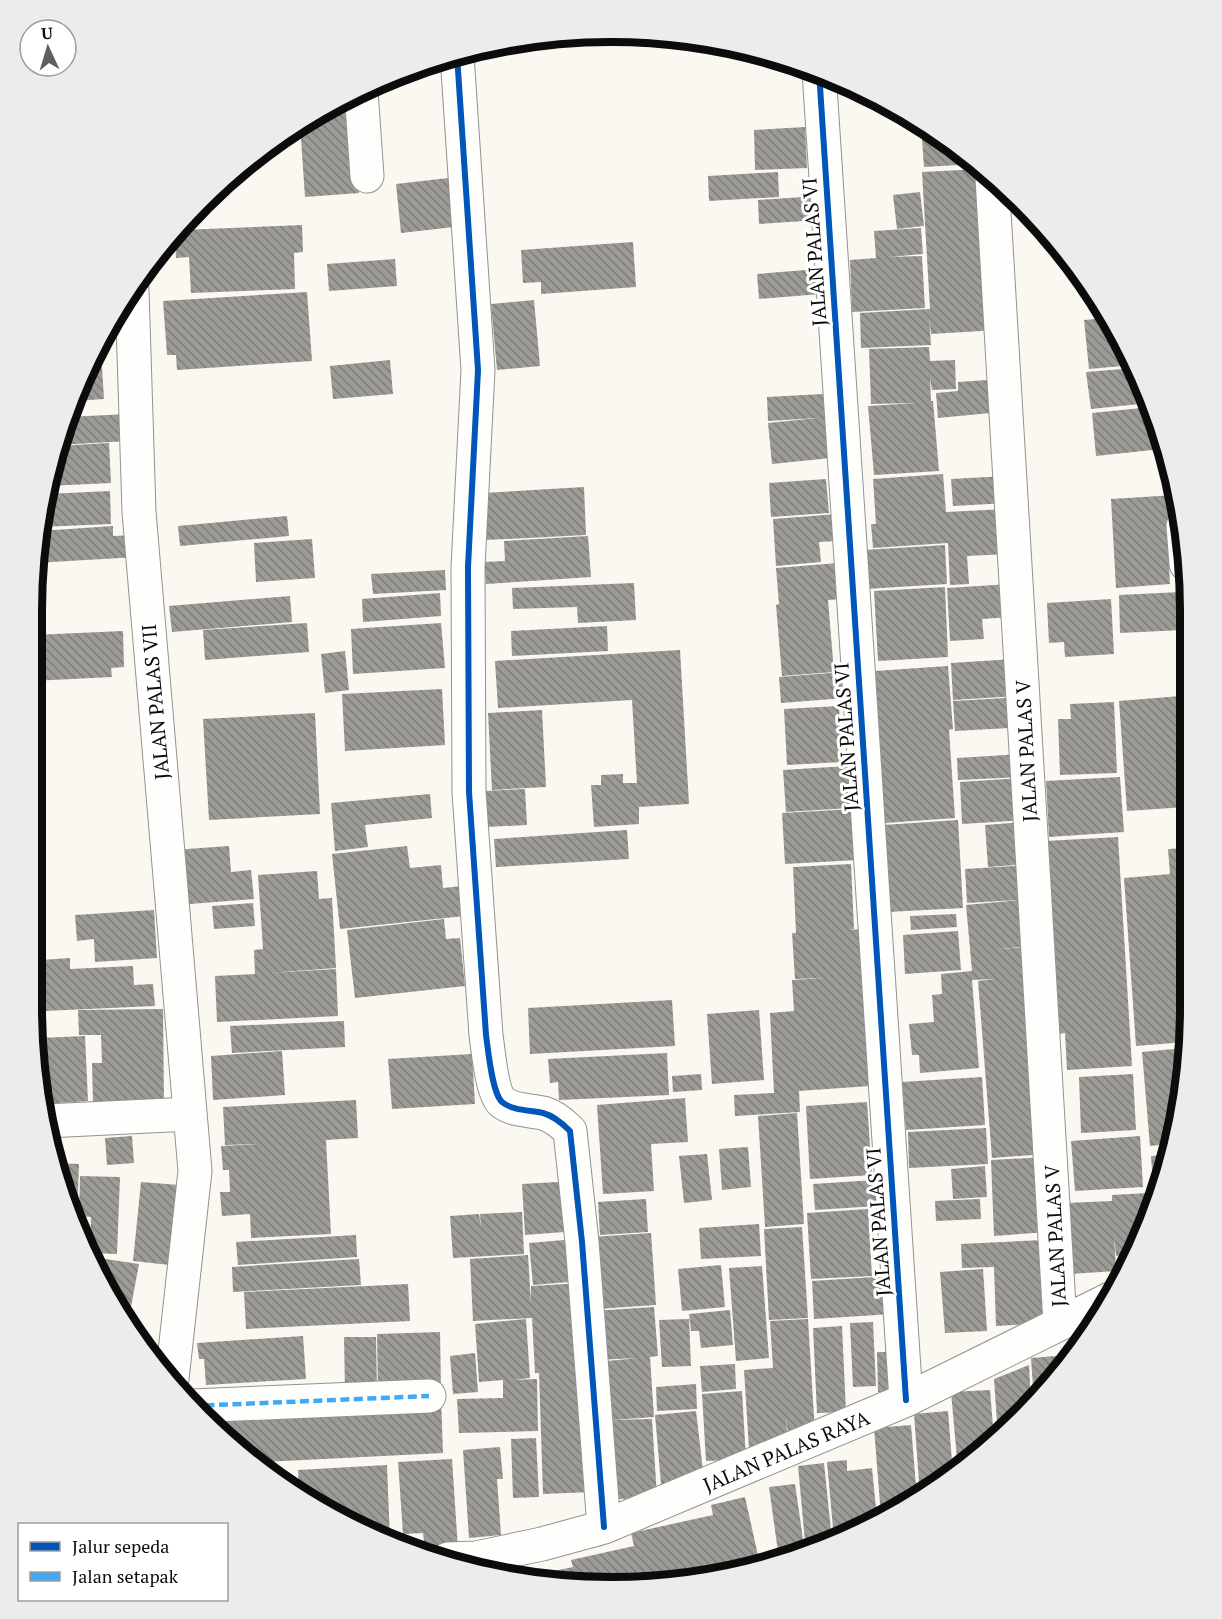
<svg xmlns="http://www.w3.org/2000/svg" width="1222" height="1619" viewBox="0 0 1222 1619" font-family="'PT Serif',serif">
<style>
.building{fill:url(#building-back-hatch)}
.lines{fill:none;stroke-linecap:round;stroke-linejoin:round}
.minor-casing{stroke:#93928f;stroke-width:35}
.minor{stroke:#fefefd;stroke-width:33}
.quiet{stroke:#3fa9f5;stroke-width:4.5;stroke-dasharray:9 4.5;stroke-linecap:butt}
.cycleway-casing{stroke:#fff;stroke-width:10}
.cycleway{stroke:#0057b8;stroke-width:6}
.labels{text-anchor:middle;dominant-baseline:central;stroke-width:6;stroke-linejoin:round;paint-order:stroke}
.street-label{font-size:20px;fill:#0c0c0c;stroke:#fff}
.rim{fill:none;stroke:#0c0c0c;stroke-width:8}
</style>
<defs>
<pattern id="building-back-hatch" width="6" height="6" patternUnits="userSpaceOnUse" patternTransform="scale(1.5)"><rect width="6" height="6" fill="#9d9b96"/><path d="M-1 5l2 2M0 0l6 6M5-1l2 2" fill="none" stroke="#7e7d79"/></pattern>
</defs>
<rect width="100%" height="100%" fill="#faf8f0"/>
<path class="building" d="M351,96L359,193L305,197L300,124Z
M921,126H926L933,129L976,164L924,167Z
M805,127L807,168L755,170L754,130Z
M981,169L998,330L931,334L929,316L931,345L861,348L860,313L930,309L922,172Z
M778,172L779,197L709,201L708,176Z
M457,177L463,226L401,233L396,184Z
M920,192L924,226L897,229L893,195Z
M818,196L820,220L759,224L758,200Z
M1017,198L1021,201L1030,213H1018Z
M302,225L303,252L294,253L295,289L191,293L189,257L176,258L175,236L181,230Z
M921,228L923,254L889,257L922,256L925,308L852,312L850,260L876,258L874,231Z
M633,242L636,287L541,294V282L523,283L521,250Z
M395,259L397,286L329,291L327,264Z
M831,268L833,293L759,299L757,274Z
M307,292L312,361L177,370L176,355H167L163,301Z
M534,300L540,366L497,370L491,304Z
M1108,318L1133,365L1089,369L1084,320Z
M929,347L930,361L955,360L956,389L932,390L930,378L931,401H933L939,471L874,475L868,406L917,403L871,404L869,349Z
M390,360L393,394L333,399L330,366Z
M102,367L104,399L74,401L86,368Z
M1135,368L1147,390L1150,403L1091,409L1086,372Z
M988,380L991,413L938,418L936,393L958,391V382Z
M823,394L825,418H827L831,458L772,464L768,423L818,418L768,421L767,397Z
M1151,407L1162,449L1096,456L1092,413Z
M127,414L129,441L57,445L68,417Z
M109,443L111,483L48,486L51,461L57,446Z
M943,474L946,512L1005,509L1007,554L967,556L969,584L950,585L948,543L873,548L871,524H876L873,479Z
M1006,476L1008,503L953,506L951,479Z
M826,479L829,513L771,517L769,483Z
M584,487L586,535L486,540L484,493Z
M110,491L111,524L40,527L46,494Z
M1175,495L1180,513L1181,534L1167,535L1170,584L1116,588L1111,499Z
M837,514L838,541L819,542L821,562L776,566L773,519Z
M287,516L289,536L180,546L178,526Z
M113,526V536L137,535L138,557L34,563L40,531Z
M588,536L591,577L486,584L484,562L505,561L504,541Z
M312,539L315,578L256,582L254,543Z
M945,545L947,584L866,589L864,550Z
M838,563L841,599L828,600L834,672L782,676L776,605L779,604L776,568Z
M445,570L446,590L373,594L371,574Z
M634,583L636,620L578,623L577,607L513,609L512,588Z
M1010,584L1012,617L982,619L984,639L950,641L947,588Z
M945,587L948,657L878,661L874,591Z
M1181,592L1183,630L1120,633L1119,595Z
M440,593L441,616L363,622L362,599Z
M290,596L292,622L172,632L169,606Z
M1111,599L1114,654L1065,657L1064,642L1049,643L1047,603Z
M307,623L309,652L205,660L203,630Z
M441,623L445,668L353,674L351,629Z
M607,626L608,651L512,656L511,631Z
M123,631L124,667L111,668L112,677L32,681L33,635Z
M680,650L689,804L639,807V824L594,827L591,785H601V775L623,774V783H637L632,700L498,708L495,661Z
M345,651L349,690L325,693L321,654Z
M1014,659L1017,696L953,700L951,663Z
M948,666L953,729L949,730L955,818L885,823L875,671Z
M843,672L845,698L781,703L779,677Z
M442,689L445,745L345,751L342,694Z
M1180,696L1184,759L1186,758V807L1127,811L1119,701Z
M1023,697L1025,727L955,731L953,701Z
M1114,702L1117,773L1060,775L1058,719H1071L1070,704Z
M839,706L842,762L787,765L784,709Z
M542,710L546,787L492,790L488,713Z
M315,713L320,814L209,820L203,719Z
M1023,754L1024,777L958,780L957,758Z
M847,766L850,808L786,812L783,770Z
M1120,777L1124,832L1049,837L1046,781Z
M1022,778L1024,820L962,824L960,782Z
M525,789L527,825L486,827L484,791Z
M430,794L432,818L365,825L368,847L335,851L331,803Z
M854,809L857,860L785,864L782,813Z
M958,820L963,908L888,912L883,825Z
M1023,822L1027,864L988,867L985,825Z
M627,830L629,859L496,867L494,839Z
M1118,837L1132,1066L1067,1070L1065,1033L1058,1034L1046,841Z
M229,846L231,872L251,870L254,899L177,905L173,850Z
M407,846L410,868L441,865L443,888L471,885L474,915L340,929L332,854Z
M1186,848L1185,1042L1136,1046L1124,878L1170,874L1168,849Z
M851,864L854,929L847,930L863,929L870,1086L799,1091L800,1112L735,1116L734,1095L774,1093L770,1013L794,1011L792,980L824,978L795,979L792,933H796L793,867Z
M1030,865L1031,946L999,949L1031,947L1046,1154L992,1158L978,981L995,979L972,980L979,1068L920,1073L919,1055H912L909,1024L934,1022L932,995L942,994L941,974L972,971L966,905L1020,900L967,903L965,869Z
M317,871L319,899L332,898L336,968L268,973L336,969L338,1016L217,1022L215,976L255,974L254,950L263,949L258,875Z
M253,903L255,926L214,929L212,906Z
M154,910L157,958L95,962L94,939L77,941L75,915Z
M956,914L957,927L911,930L910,916Z
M444,919L446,939L460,938L465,986L355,998L347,930Z
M958,931L961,970L905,974L903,935Z
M70,958V969L133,966L134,985L153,984L155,1006L44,1011L41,960Z
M672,1000L675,1046L530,1054L528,1008Z
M163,1009L164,1102L93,1103L92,1063H102L101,1035H79L78,1010Z
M759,1010L764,1080L712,1084L707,1014Z
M344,1021L345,1047L232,1053L230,1026Z
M85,1036L88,1101L44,1104L39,1038Z
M1185,1048V1084L1169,1144L1150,1146L1142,1052Z
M282,1051L285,1095L213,1100L211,1056Z
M667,1053L669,1095L559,1100L558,1082L550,1083L548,1059Z
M472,1054L475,1104L392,1109L388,1059Z
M701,1074L702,1090L673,1092L672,1076Z
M1133,1074L1136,1130L1081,1133L1079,1077Z
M982,1077L985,1125L906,1130L902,1082Z
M685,1098L688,1142L651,1144L654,1191L603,1194L597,1105Z
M356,1100L358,1138L326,1140L331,1234L251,1238L250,1214L222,1216L220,1192H230L229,1170H223L221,1146L260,1144L225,1145L223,1107Z
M867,1102L872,1175L810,1179L806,1106Z
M797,1113L804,1224L765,1227L758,1116Z
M986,1128L988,1164L909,1168L908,1132Z
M132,1136L134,1163L107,1165L105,1138Z
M1140,1136L1143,1187L1075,1191L1071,1141Z
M748,1147L751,1187L722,1190L719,1149Z
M707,1154L712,1200L684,1203L679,1156Z
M1166,1155L1154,1200L1151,1156Z
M1046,1157L1048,1232L994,1236L991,1160Z
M53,1163L79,1164L77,1219L67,1197Z
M985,1166L987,1197L953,1199L951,1169Z
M80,1176L120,1177L117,1254L90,1253L91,1217L79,1216Z
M875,1180L877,1206L815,1210L813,1184Z
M575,1181L577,1231L525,1235L522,1184Z
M141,1182L179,1185L170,1265L133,1261Z
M1148,1193L1150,1216L1147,1229L1133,1255L1116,1256L1114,1235L1116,1271L1070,1274L1066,1203L1112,1201V1195Z
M646,1199L648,1232L600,1235L598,1202Z
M980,1199L981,1219L936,1221L935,1201Z
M868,1209L872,1276L811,1279L807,1213Z
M522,1212L524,1254L453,1258L450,1216L479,1214L481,1227L480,1214Z
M759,1224L761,1256L701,1259L699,1228Z
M802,1227L808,1318L769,1320L764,1229Z
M651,1233L656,1305L597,1309L591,1237Z
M356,1235L357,1257L238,1265L236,1242Z
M576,1239L580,1281L533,1285L529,1243Z
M1043,1240L1047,1323L996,1326L994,1267L962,1268L961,1244Z
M528,1255L531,1303V1286L583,1283L588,1370L572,1372L589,1371L593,1492L543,1494L539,1373H535L532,1318L473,1321L470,1259Z
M92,1257L139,1264L128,1323L109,1298Z
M359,1259L361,1285L233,1292L232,1267Z
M721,1265L725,1307L682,1311L678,1269Z
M762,1266L769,1358L736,1361L729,1268Z
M983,1269L987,1331L945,1333L940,1272Z
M890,1276L892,1314L814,1319L812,1281Z
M408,1284L410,1321L246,1329L244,1292Z
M654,1307L658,1356L650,1357L654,1417L612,1420L652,1419L657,1497L604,1500L596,1362L639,1358L595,1360L592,1311Z
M730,1310L733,1345L701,1348L699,1331H691L689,1314Z
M526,1319L530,1378L513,1380L537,1379L538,1431L459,1433L457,1399L503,1398V1380L479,1382L475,1324Z
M689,1319L691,1366L662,1367L659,1320Z
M808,1319L815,1433L788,1434L786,1418L788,1446L749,1449L744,1370L773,1368L770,1321Z
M873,1322L876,1386L853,1387L850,1323Z
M842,1326L846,1412L817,1413L813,1328Z
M440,1332L441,1390L378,1392L377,1334Z
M303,1336L306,1379L206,1385L204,1359H199L197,1343Z
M344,1337H376L377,1390L345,1391Z
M877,1352H899L901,1392H878Z
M475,1353L478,1392L453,1394L450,1356Z
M1067,1355L1068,1361L1034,1401L1031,1358Z
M735,1364L736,1389L702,1392L700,1366Z
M1029,1365L1031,1405L1021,1418L998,1437L994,1379Z
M696,1384L697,1409L657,1411L656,1387Z
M990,1390L994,1439L958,1470L951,1392Z
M742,1391L746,1459L706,1461L702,1394Z
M441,1398L443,1453L263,1462L201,1418Z
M696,1411L704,1479L661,1484L655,1415Z
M948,1411L953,1474L933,1490L920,1496L914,1414Z
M911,1425L917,1498L881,1516L874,1428Z
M536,1438L539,1497L513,1498L511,1439Z
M500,1447L503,1479H497L501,1535L469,1538L463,1450Z
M452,1459L458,1549L425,1551L423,1533L403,1534L398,1462Z
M847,1460V1471L872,1468L877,1518L834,1539L827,1462Z
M824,1463L832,1540L806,1552L798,1466Z
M387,1465L390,1540L354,1528L299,1488L298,1470Z
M795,1484L805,1553L798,1557L779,1559L769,1487Z
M745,1497L759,1560L688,1576L686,1569L641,1579L640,1572L593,1583L576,1581V1579L569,1581L550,1580L549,1572L573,1567L571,1560L634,1546L631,1533L713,1515L711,1505Z"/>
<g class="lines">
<g class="minor-casing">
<path id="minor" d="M457,55L478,370L468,567L469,792L486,1035C488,1049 492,1093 502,1102C513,1111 530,1110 543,1113C554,1116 562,1123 570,1131L582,1242L604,1527
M819,71L906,1400
M361,91L367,176
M992,178L1060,1323
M132,290L139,512L195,1171L172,1379
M1183,526L1186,564
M46,1121L190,1114
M192,1406L429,1396
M448,1559L476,1558L542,1544L604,1527L906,1400L1110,1299"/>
</g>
<use href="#minor" class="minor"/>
<path class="quiet" d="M192,1406L429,1396"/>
<g class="cycleway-casing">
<path id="cycleway" d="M457,55L478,370L468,567L469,792L486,1035C488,1049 492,1093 502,1102C513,1111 530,1110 543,1113C554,1116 562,1123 570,1131L582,1242L604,1527
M819,71L906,1400"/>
</g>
<use href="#cycleway" class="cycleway"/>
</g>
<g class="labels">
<g class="street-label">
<text transform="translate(814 252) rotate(-94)">JALAN PALAS VI</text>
<text transform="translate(155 702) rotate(-95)">JALAN PALAS VII</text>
<text transform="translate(846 737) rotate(-94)">JALAN PALAS VI</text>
<text transform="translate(1026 751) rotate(-93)">JALAN PALAS V</text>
<text transform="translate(878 1222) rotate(-94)">JALAN PALAS VI</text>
<text transform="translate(1055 1236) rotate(-93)">JALAN PALAS V</text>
<text transform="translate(786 1451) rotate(-23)">JALAN PALAS RAYA</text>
</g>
</g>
<path d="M0 0H1222V1619H0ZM611 42H611A569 569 0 0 1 1180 611V1008A569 569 0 0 1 611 1577H611A569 569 0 0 1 42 1008V611A569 569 0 0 1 611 42Z" fill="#ececec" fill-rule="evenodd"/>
<path class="rim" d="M611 42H611A569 569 0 0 1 1180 611V1008A569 569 0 0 1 611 1577H611A569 569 0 0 1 42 1008V611A569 569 0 0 1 611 42Z"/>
<rect x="18" y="1523" width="210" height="78" fill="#ffffff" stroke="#9e9e9e" stroke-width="1.5"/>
<rect x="30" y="1542" width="30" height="9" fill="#0057b8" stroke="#9e9e9e" stroke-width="1.5"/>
<text x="72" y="1553" font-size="18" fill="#0c0c0c">Jalur sepeda</text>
<rect x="30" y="1572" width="30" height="9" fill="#3fa9f5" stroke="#9e9e9e" stroke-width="1.5"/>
<text x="72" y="1583" font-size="18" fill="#0c0c0c">Jalan setapak</text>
<g transform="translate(48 48) rotate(356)"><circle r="28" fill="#ffffff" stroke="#9e9e9e" stroke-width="1.5"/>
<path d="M0-4.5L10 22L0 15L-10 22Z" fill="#5f5f5c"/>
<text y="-9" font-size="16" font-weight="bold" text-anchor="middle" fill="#0c0c0c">U</text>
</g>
</svg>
